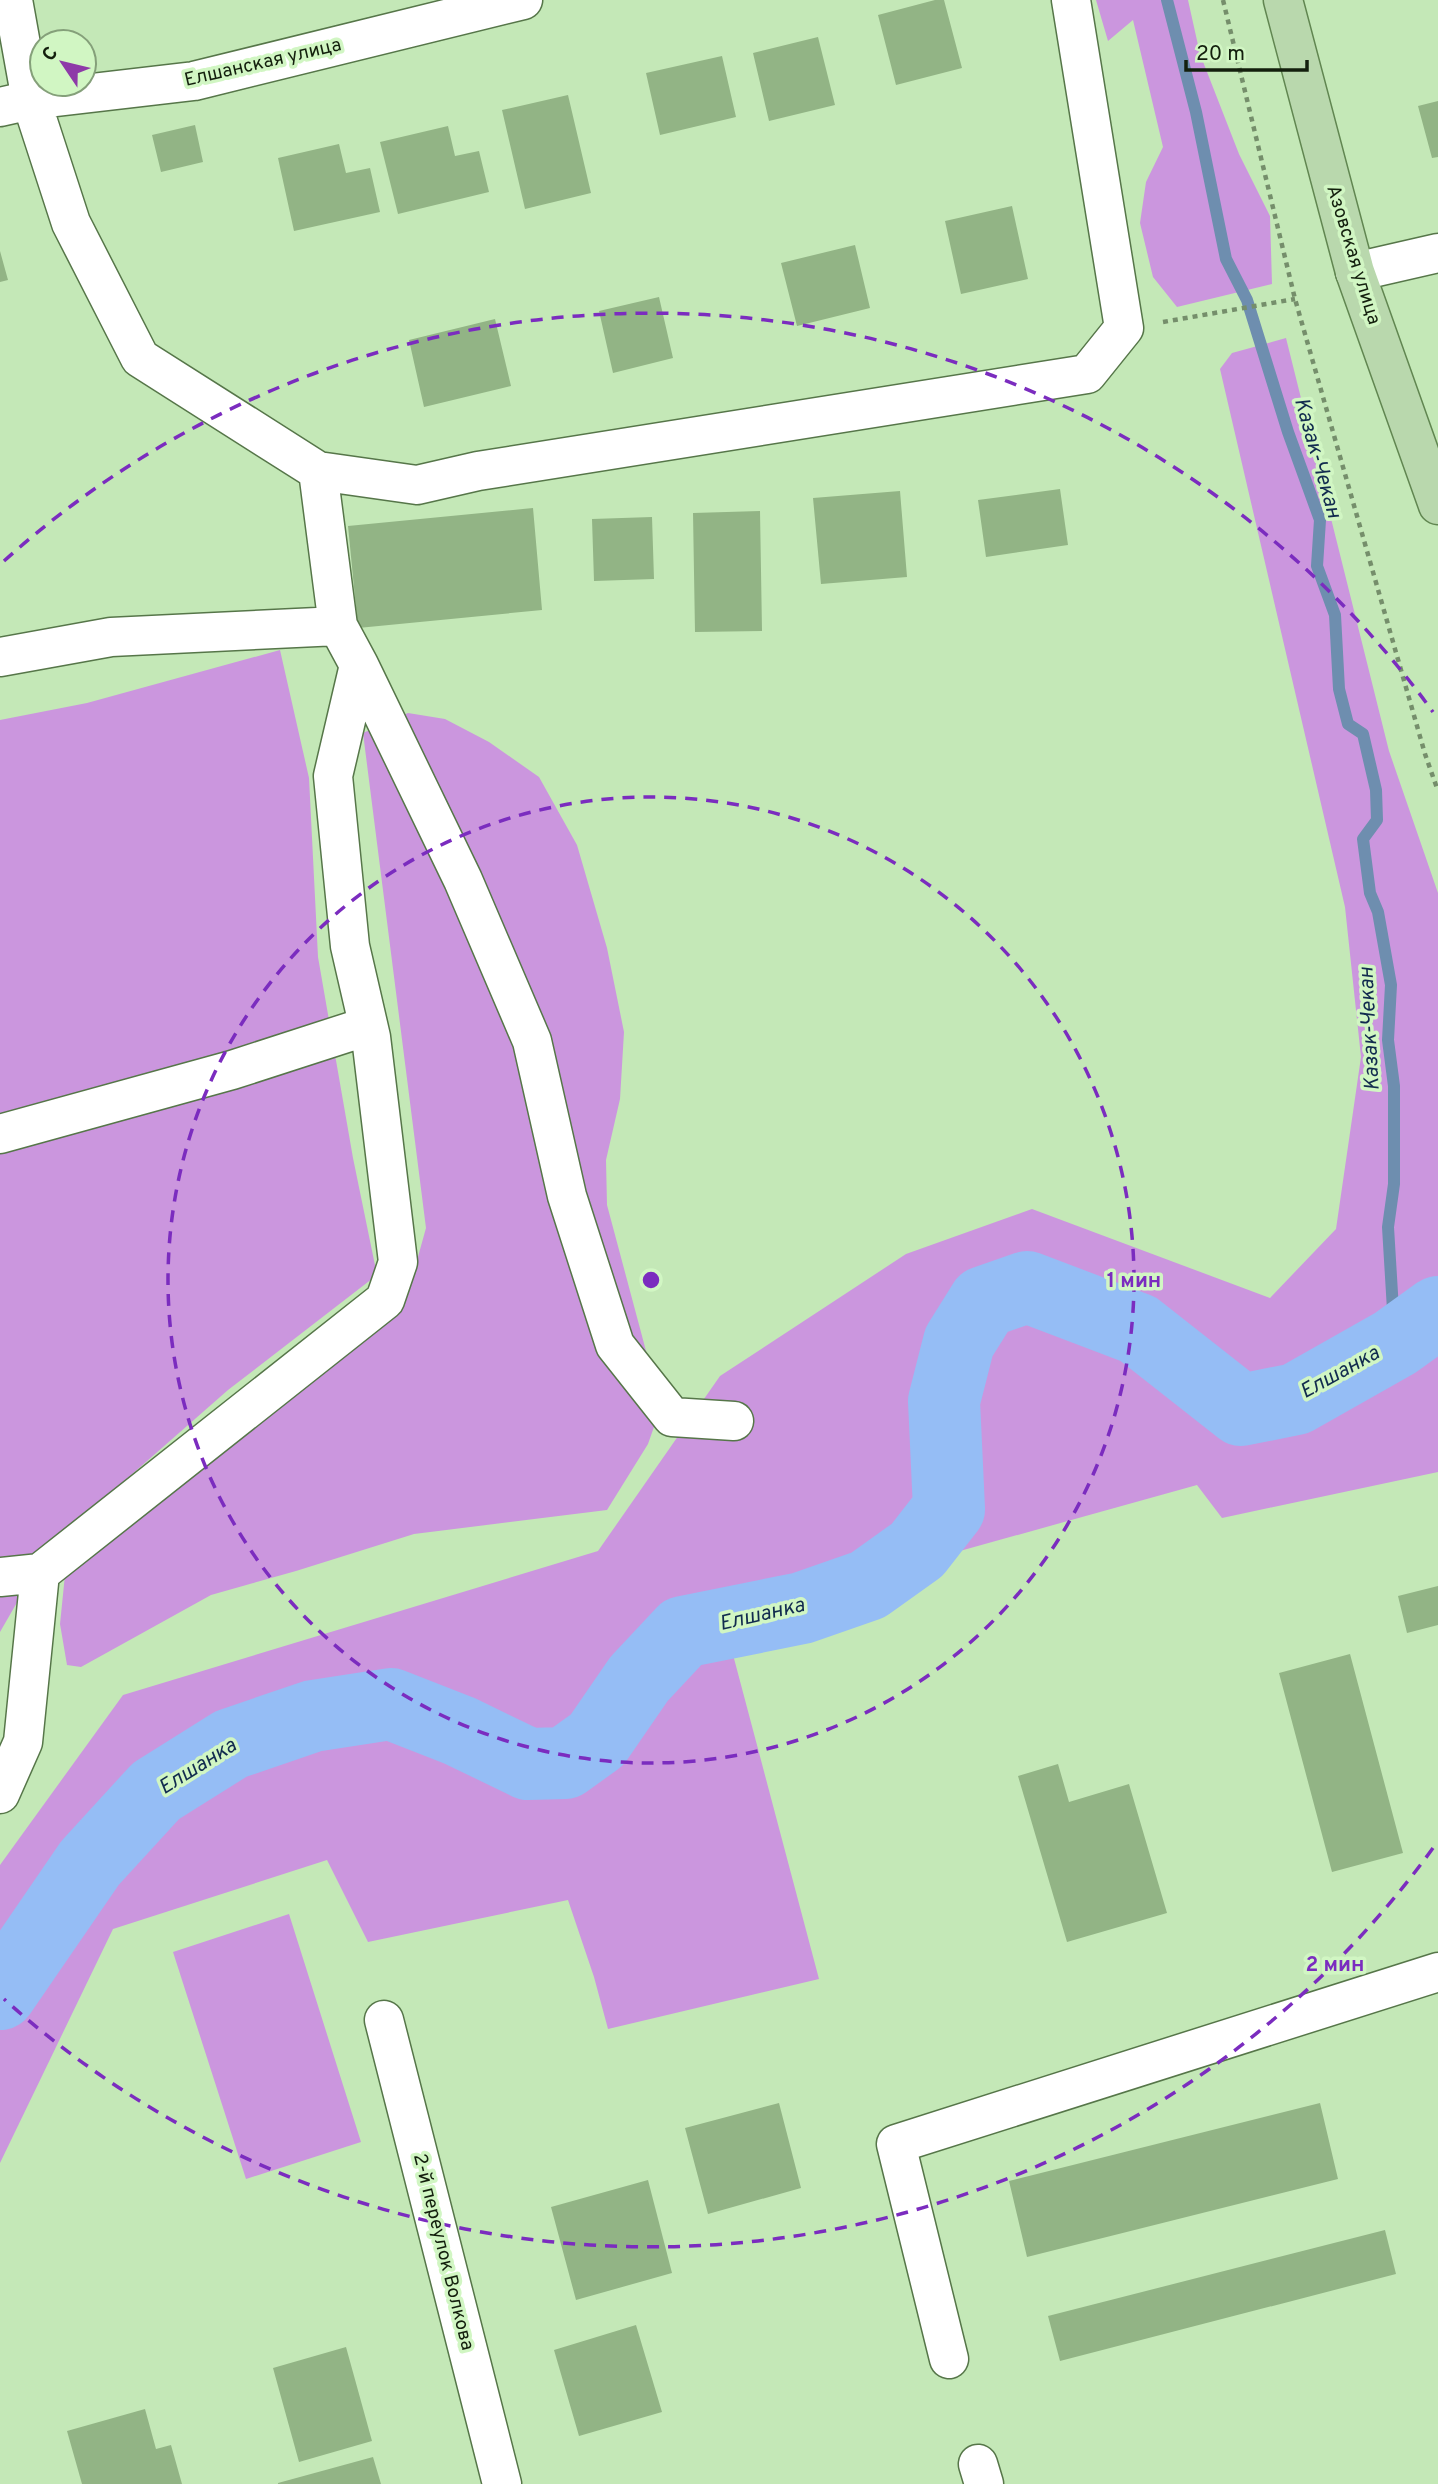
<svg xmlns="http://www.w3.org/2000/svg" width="1438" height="2484" viewBox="0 0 1438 2484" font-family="Overpass,sans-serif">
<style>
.green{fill:#cb96de}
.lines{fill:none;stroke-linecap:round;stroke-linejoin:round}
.stream{stroke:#6e8eaf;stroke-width:12}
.river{stroke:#95bdf5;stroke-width:72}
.building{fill:#92b485}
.minor-casing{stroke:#567649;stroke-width:41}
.major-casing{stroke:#618651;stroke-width:41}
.path{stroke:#758e6b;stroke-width:4.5;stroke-dasharray:5 5;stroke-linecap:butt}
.minor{stroke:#fff;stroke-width:38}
.major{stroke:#b9d8ad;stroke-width:38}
.ring{fill:none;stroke:#7b2cbf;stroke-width:3.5;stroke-dasharray:12 9}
.labels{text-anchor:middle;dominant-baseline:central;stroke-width:7;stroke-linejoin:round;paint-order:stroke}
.street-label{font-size:19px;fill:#131f0d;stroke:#d1f6c3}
.water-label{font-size:21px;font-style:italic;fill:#112b4e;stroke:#d1f6c3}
.centre{fill:#7b2cbf;stroke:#d1f6c3;stroke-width:3.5}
.ring-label{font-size:21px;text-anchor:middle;font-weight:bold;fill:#7b2cbf;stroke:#d1f6c3;stroke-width:7;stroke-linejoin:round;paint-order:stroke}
</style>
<rect width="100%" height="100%" fill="#c4e8b7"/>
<path class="green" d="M1096,0H1188L1200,54L1239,154L1270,216L1272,284L1177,307L1153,277L1140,223L1146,182L1163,147L1133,20L1108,41Z
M1286,338L1389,751L1438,893V1472L1222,1518L1197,1485L723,1617L819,1979L608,2029L594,1977L568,1900L368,1942L327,1860L113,1929L0,2163V1865L123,1695L598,1551L720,1376L906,1254L1032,1209L1270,1298L1336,1229L1361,1057L1345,907L1220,369L1232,353Z
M280,650L309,778L318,957L353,1158L377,1275L228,1390L49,1547L0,1632V720L87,703Z
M408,713L445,719L489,742L539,777L577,845L607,948L624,1032L620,1099L606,1160L607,1205L661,1407L648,1444L607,1510L414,1534L296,1571L211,1595L81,1667L67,1665L60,1624L65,1575L416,1264L426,1228L363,733Z
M289,1914L361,2142L246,2179L173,1952Z"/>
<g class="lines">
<path class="stream" d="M1167,0L1196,112L1226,259L1247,300L1288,432L1320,520L1317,566L1335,615L1339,689L1348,724L1363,734L1376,790L1377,820L1363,839L1370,893L1378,912L1391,985L1388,1040L1394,1086V1184L1388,1227L1395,1343"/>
<path class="river" d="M0,1994L90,1863L156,1791L231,1744L313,1716L391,1704L460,1731L528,1764L565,1763L597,1740L639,1679L683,1632L802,1608L868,1585L917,1550L949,1509L944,1401L959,1342L984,1302L1027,1287L1138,1329L1241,1410L1296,1399L1395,1343L1438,1312"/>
</g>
<path class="building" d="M935,0H944L962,68L896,85L878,15Z
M818,37L835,105L769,121L753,53Z
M722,56L736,117L660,135L646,73Z
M568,95L591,193L525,209L502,110Z
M1438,101V157L1432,158L1418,106Z
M195,125L203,162L161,172L152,135Z
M448,126L455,156L479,151L489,192L398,214L380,142Z
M339,144L346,173L370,168L380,212L294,231L278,158Z
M1012,206L1028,279L961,294L945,221Z
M855,245L870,308L797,326L781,263Z
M0,251L8,280L0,282Z
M659,297L673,358L613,373L599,311Z
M495,319L511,386L424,407L409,340Z
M1060,489L1068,545L986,557L978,500Z
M900,491L907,577L821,584L813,498Z
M533,508L542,610L358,628L348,526Z
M760,511L762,631L695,632L693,513Z
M652,517L654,579L594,581L592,519Z
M1438,1586V1625L1407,1633L1398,1596Z
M1350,1654L1403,1853L1332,1872L1279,1673Z
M1058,1764L1069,1802L1129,1784L1167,1913L1067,1942L1018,1776Z
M779,2103L801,2188L708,2214L685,2128Z
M1320,2103L1338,2179L1027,2257L1009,2181Z
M648,2180L672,2273L576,2300L551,2207Z
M1385,2230L1396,2274L1060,2361L1048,2316Z
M636,2325L662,2412L579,2436L554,2350Z
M346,2347L372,2441L299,2462L273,2368Z
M145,2409L156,2449L171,2445L182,2484H82L67,2431Z
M373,2457L381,2484H278V2483Z"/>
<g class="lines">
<g class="minor-casing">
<path id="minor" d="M13,0L31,100L71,223L140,358L318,471L417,485L478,471L1087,374L1124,328L1071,0
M0,107L31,100L194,81L523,0
M1355,272L1438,253
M0,657L111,637L338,626
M359,665L463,880L532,1041L567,1196L615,1345L672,1417L734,1421
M0,1134L232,1070L368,1026
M0,1577L40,1573L385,1300L398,1262L371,1037L350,946L333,776L359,665L338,626L318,471
M0,1794L23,1742L40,1573
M384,2020L502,2484
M949,2359L896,2144L1438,1972
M978,2464L984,2484"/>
</g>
<g class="major-casing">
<path id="major" d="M1283,0L1355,272L1438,505"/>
</g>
<path class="path" d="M1223,0L1295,299L1425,754L1438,791
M1163,322L1295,299"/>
<use href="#minor" class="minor"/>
<use href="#major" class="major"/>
</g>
<g class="ring">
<circle cx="651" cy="1280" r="483"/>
<path d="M1433 1848A967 967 0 0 1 4 1999M4 561A967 967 0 0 1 1433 712"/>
</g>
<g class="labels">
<g class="street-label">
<text transform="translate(263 63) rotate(-13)">Елшанская улица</text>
<text transform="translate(1353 255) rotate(73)">Азовская улица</text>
<text transform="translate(443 2252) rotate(76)">2-й переулок Волкова</text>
</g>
<g class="water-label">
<text transform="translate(1317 458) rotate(74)">Казак-Чекан</text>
<text transform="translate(1370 1029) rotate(-93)">Казак-Чекан</text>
<text transform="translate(1340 1373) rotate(-29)">Елшанка</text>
<text transform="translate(762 1615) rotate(-13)">Елшанка</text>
<text transform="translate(198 1767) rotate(-32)">Елшанка</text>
</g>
</g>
<circle cx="651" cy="1280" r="10" class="centre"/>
<g class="ring-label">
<text x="1134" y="1287">1 мин</text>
<text x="1335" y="1971">2 мин</text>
</g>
<g transform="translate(63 63) rotate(305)"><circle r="33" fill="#d1f6c3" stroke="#85a07a" stroke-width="2"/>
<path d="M0-5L12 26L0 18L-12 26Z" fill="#8e3aa8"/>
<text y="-10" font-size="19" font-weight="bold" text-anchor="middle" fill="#131f0d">С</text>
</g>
<path d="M1186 60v10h121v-10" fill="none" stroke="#131f0d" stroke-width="3.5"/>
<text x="1196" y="60" font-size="21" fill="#131f0d" stroke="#d1f6c3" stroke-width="5" paint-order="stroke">20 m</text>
</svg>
